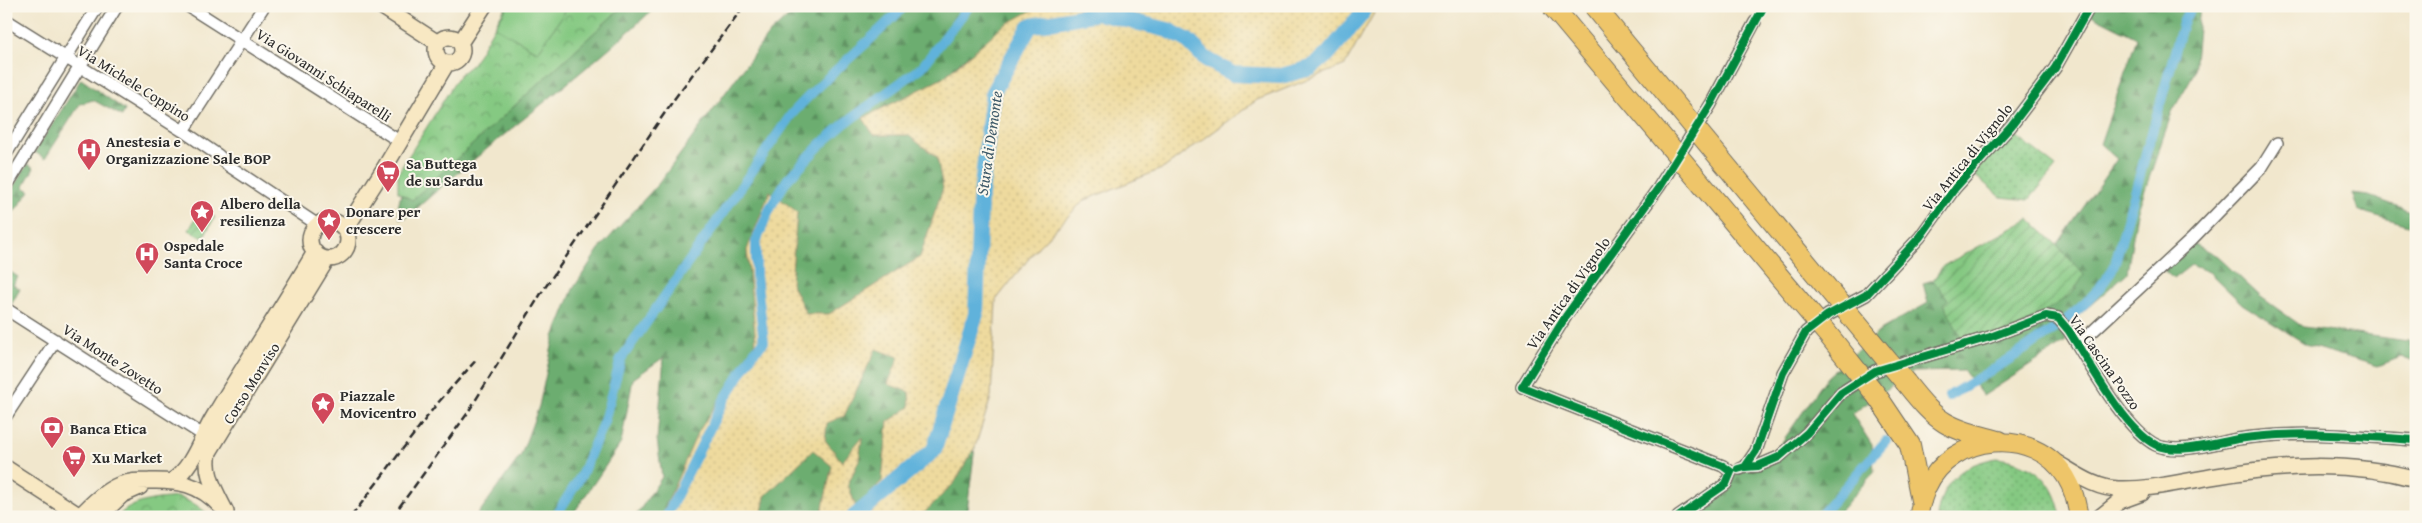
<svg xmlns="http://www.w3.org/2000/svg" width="2422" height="523" viewBox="0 0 2422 523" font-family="'Gentium Book Plus',serif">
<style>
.grass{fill:url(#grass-dots);stroke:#587a56}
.forest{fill:url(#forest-firs);stroke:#4c6c4e}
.sand{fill:url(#sand-dots);stroke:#8c8264;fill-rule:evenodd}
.park{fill:url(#park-crowns);stroke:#587a56}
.garden{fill:url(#garden-furrows);stroke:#587a56}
.pitch{fill:#85c982;stroke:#587a56}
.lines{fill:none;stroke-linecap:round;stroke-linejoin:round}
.canal{stroke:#60b2db;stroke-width:10}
.river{stroke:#60b2db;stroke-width:16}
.street-casing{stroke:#706d64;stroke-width:14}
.secondary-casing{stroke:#706d64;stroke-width:18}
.primary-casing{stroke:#706d64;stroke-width:20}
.highway-casing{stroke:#706d64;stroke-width:22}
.street{stroke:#fff;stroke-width:11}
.secondary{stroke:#f8e8c3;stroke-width:15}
.primary{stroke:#eec569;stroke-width:18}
.highway{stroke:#eec569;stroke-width:20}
.rail{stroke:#2b2b2b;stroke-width:2.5;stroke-dasharray:8 4;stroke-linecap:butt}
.highway-bridge-casing{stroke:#706d64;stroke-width:22;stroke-linecap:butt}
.highway-bridge{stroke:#eec569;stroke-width:20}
.cycleway-casing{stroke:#fbf7ec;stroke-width:11}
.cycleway{stroke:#00873e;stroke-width:8}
.labels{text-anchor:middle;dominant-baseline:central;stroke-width:4;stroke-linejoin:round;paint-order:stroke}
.street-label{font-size:15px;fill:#2b2b2b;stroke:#fbf7ec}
.poi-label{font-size:15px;font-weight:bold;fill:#2b2b2b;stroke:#fbf7ec;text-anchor:start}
.water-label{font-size:16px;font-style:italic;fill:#3e5a69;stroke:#fbf7ec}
</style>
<defs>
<pattern id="grass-dots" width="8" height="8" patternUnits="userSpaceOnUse" patternTransform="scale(1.25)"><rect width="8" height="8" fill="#85c982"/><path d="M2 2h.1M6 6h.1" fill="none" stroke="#6da36b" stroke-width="1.8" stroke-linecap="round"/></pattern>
<pattern id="forest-firs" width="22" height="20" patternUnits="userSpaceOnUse" patternTransform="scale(1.25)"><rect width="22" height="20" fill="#6cad70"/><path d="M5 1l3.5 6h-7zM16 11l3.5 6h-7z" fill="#598d5c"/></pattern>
<pattern id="sand-dots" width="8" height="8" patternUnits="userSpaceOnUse" patternTransform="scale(1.25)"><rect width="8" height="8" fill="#eeda9e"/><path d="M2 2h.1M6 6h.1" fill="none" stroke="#cb8" stroke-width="1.8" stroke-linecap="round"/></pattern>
<pattern id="park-crowns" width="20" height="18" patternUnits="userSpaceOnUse" patternTransform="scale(1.25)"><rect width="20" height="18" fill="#85c982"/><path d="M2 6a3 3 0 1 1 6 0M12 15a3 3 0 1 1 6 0" fill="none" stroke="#6da36b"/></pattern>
<pattern id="garden-furrows" width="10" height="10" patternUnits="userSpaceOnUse" patternTransform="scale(1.25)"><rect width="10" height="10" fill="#85c982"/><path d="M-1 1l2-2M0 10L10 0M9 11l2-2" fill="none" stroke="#6da36b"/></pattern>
</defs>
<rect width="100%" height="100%" fill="#fbf7ec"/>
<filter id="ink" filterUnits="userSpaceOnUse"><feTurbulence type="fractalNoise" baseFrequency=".02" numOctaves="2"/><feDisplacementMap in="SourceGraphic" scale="10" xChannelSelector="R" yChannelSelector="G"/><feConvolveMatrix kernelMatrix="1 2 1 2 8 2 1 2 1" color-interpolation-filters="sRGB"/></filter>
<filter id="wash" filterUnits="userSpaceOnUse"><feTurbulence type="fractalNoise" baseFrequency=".0096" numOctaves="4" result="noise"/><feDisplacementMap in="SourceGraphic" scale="20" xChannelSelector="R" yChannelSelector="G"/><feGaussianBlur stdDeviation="1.12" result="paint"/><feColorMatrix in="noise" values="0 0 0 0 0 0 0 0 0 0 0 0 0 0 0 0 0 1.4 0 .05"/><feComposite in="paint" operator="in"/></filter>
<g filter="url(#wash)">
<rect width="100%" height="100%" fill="#f1e7cd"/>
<path class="grass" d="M2012,133L2056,167L2029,200L2001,197L1973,174Z
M1997,458C2035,463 2054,479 2061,517H1937C1942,480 1962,464 1997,458Z"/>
<path class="forest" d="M623,6H657C577,80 488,144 407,217L400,219L398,208L401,194L413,199Z
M800,6H1050L1034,9L961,61L943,78L863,118L874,135H908L937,157L943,188L920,257L829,314H806L791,283L797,212L747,250L756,343L697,434L661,517H635L662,477L657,439L664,357L633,379L621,443L571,517H476L521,455L539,406L554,337L573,289L599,249L659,183L767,36Z
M1116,6H1173C1154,12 1135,13 1116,6Z
M2096,6H2200L2194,73L2172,112L2137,213L2127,273L2064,328L2066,342L1983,396L1964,371L1912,372L1852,414L1872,445L1874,472L1835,517H1684L1744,466L1778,448L1827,377L1882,329L1928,303L1923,283L1933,280L1948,299L2084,275L2057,245L2117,159L2100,144L2137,38L2091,15Z
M81,79L125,110L122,116L93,100L80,104L45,159L35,152Z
M28,164L34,168L23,187L30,191L6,222V198Z
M2352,194L2369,196L2416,213V227L2359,211Z
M2195,244L2217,256L2261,297L2303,327L2416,342V363L2401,357L2378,366L2309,346L2242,304L2209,272L2191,265L2173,279L2158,263Z
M6,269L18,277L13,285L20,289L11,305L6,302Z
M876,348L899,357L909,392L910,407L888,422L882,481L856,508L848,484L859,460L862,438L842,462L825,440L827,422L844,416Z
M975,447L967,511L963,517H918Z
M813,450L832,466L821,517H761L765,496Z"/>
<path class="sand" d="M1050,6H1116L1129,11H1159L1173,6H1378L1345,65L1257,100L1164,168L1083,201L1038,247L996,300L991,397L975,447L955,482L920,517H821L832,466L813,450L765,496L761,517H661L697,434L756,343L747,250L770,191L797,212L791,283L806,314H829L920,257L943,188L937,157L908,135H874L863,118L943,78L1003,26L1034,9ZM876,349L899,357L888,384L909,392L910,407L888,422L882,481L856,508L848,484L859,460L862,437L842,462L825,440L827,423L844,416Z"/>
<path class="park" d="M506,6H623L412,200L398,192V173L460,74L473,64Z
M179,497L196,505L212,517H117C133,500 157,499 179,497Z"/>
<path class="garden" d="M201,209L215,217L203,238L189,230Z
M2029,219L2057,245L2084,275L2072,294L2017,329L1965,345L1944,304L1948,299L1933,280L1943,266Z"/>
<path class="pitch" d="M508,6H567L568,7L538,52L495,27Z"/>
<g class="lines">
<path class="canal" d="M1949,396C1999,364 2092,317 2115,263L2183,23L2191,6
M555,517L581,476L604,421L621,359L791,115C825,76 868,45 904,6
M666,517L723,402L754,352L764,342L756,275V242L771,206L787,180L821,144L844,124L922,67L969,6
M1819,517L1886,441"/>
<path class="river" d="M854,517L934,450L976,314L980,203L993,92L1030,26L1098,13L1168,30L1187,40L1206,59L1233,74L1281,76L1311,68L1327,55L1361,15L1365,6"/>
</g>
</g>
<g filter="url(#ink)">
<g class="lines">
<g class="street-casing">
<path id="street" d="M188,6L393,137
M6,20L183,131L218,155L229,166L318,225
M183,131L264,6
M6,154L98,6
M6,187L117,6
M6,309L203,435
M2078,345L2192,239L2262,167L2277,143
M6,416L56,340
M1745,467L1758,466L1779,457L1807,433L1841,393L1875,371L1990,337L2046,316L2058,318L2069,331C2089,362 2124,429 2156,445C2177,455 2215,443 2238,439C2297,430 2356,436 2416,440
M1740,469L1745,467L1756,451L1783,373L1806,332L1828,315L1866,295L1920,237L1955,188L2011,126L2055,68L2090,6
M1731,472L1723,466L1522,387L1566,316L1659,187L1711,104L1755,22
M1678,517L1726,484L1731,472"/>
</g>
<g class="secondary-casing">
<path id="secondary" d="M381,6L438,43
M436 50a13 13 0 1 1 26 0a13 13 0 1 1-26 0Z
M460,43L484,6
M310 240a19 19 0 1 1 38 0a19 19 0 1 1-38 0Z
M345,230L382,172L447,63
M2057,463C2076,474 2096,489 2119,489C2151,490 2185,481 2217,476C2283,465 2350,461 2416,479
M6,468L80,516
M172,481C193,467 201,438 213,418C246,362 282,308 315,252
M226,512C216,492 204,474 209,452L327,259
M79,517C90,505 104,491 119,485C129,481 138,481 149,481C178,480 200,484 220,506
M99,517L122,495L140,487
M2100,517L2120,501L2142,493"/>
</g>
<g class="primary-casing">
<path id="primary" d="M1919,517C1919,506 1923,497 1927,487C1951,434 2034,425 2066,477C2074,490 2076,502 2079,517"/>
</g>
<g class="highway-casing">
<path id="highway" d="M1906,383C1940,426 1946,427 1999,441
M1877,396L1910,445L1921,500"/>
</g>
<use href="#street" class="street"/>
<use href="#secondary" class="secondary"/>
<use href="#primary" class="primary"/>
<use href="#highway" class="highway"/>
<path class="rail" d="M351,517L436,405L478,358
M392,517L467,414L542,292L675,98L744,6"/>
<g class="highway-bridge-casing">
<path id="highway-bridge" d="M1552,6L1830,337L1877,396
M1594,6L1906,383"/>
</g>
<use href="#highway-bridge" class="highway-bridge"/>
<g class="cycleway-casing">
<path id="cycleway" d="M1745,467L1758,466L1779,457L1807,433L1841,393L1875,371L1990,337L2046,316L2058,318L2069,331C2089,362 2124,429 2156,445C2177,455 2215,443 2238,439C2297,430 2356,436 2416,440
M1738,469L1745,467L1756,451L1783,373L1806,332L1828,315L1866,295L1920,237L1955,188L2011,126L2055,68L2090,6
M1731,472L1723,466L1522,387L1566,316L1659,187L1711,104L1764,6
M1678,517L1726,484L1731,472"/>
</g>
<use href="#cycleway" class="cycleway"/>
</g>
</g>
<defs>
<g id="hospital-pin" transform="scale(1.25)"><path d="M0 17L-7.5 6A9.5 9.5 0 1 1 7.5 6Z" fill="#d1495b" stroke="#fbf7ec"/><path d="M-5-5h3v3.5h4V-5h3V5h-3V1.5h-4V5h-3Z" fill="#fff"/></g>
<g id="supermarket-pin" transform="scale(1.25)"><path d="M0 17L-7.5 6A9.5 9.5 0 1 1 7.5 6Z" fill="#d1495b" stroke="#fbf7ec"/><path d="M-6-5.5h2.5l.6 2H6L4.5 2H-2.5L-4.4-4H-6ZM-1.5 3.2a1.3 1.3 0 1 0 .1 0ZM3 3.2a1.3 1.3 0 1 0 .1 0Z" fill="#fff"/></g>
<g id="sight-pin" transform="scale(1.25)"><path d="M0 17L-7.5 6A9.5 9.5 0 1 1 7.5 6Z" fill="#d1495b" stroke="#fbf7ec"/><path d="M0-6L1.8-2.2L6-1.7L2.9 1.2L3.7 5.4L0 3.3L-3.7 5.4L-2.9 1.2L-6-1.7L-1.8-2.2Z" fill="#fff"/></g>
<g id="bank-pin" transform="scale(1.25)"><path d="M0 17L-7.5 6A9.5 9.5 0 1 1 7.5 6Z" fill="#d1495b" stroke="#fbf7ec"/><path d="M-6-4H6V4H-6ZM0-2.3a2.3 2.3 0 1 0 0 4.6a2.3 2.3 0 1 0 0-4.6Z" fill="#fff"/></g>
</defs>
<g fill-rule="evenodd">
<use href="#hospital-pin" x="89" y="150"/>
<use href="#supermarket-pin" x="388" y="172"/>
<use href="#sight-pin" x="202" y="212"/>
<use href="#sight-pin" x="329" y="220"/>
<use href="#hospital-pin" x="147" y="254"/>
<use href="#sight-pin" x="323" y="404"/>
<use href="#bank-pin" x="52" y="428"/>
<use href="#supermarket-pin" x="74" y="457"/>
</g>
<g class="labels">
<g class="street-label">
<text transform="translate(324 75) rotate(33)">Via Giovanni Schiaparelli</text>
<text transform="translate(134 83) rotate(32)">Via Michele Coppino</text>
<text transform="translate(1967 157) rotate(-51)">Via Antica di Vignolo</text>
<text transform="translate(1568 293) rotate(-55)">Via Antica di Vignolo</text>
<text transform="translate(113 359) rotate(33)">Via Monte Zovetto</text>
<text transform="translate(2105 362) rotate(55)">Via Cascina Pozzo</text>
<text transform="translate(251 383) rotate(-58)">Corso Monviso</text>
</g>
<g class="poi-label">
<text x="106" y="141">Anestesia e<tspan x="106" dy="17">Organizzazione Sale BOP</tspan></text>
<text x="406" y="163">Sa Buttega<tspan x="406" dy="17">de su Sardu</tspan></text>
<text x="220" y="203">Albero della<tspan x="220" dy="17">resilienza</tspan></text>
<text x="346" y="211">Donare per<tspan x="346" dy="17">crescere</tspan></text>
<text x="164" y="245">Ospedale<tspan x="164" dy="17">Santa Croce</tspan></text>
<text x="340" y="395">Piazzale<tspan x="340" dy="17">Movicentro</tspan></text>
<text x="70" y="428">Banca Etica</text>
<text x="92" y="457">Xu Market</text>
</g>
<g class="water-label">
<text transform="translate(989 143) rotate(-82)">Stura di Demonte</text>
</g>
</g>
<rect width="2422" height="523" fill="none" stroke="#fbf7ec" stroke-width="25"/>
</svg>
